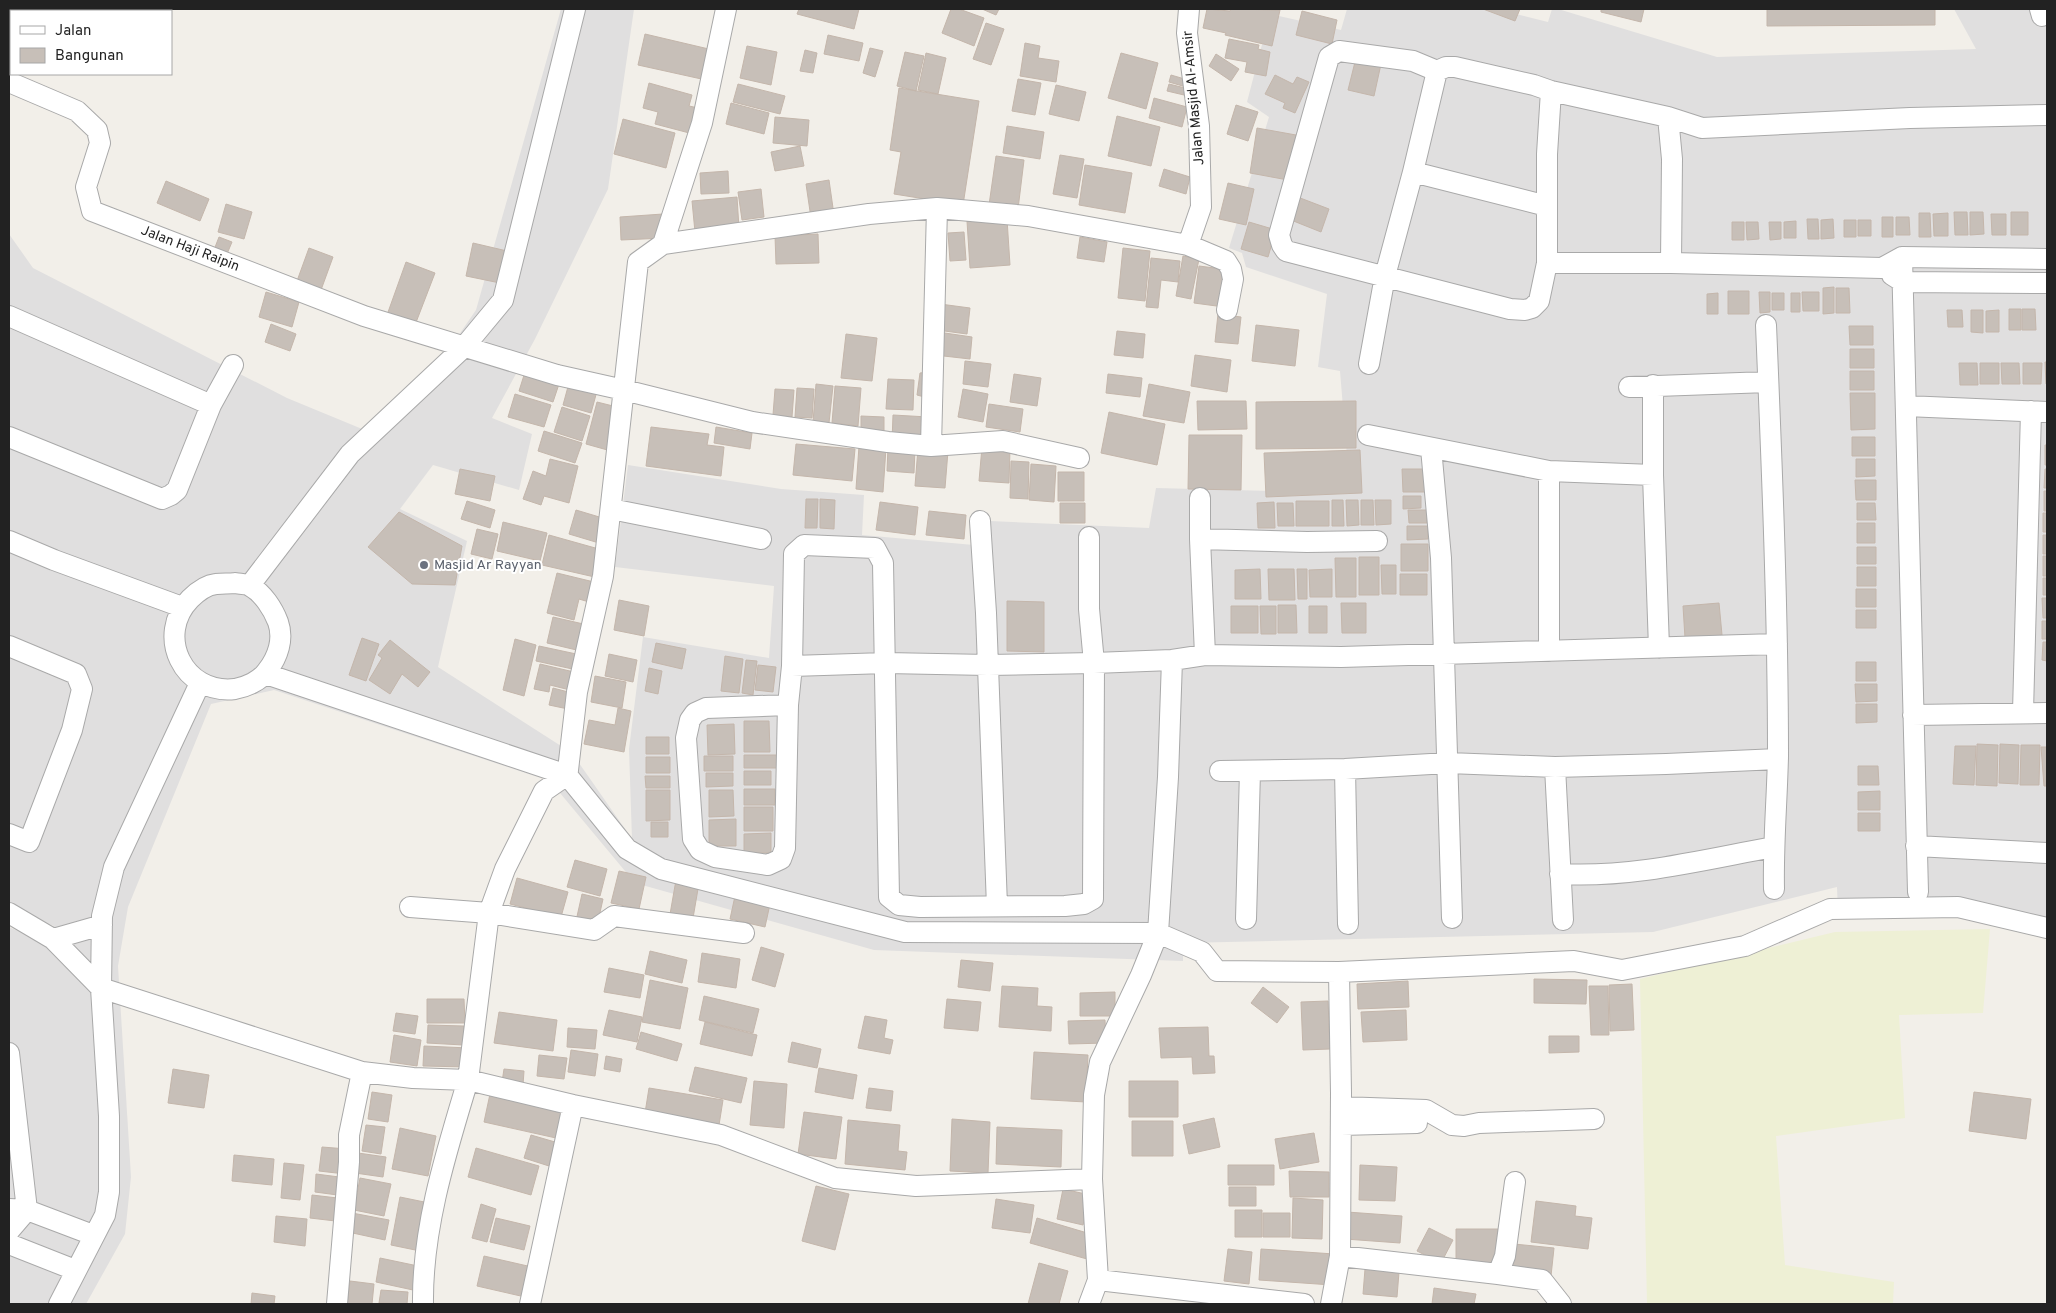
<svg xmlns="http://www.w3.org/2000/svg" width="2056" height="1313" viewBox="0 0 2056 1313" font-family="Overpass,sans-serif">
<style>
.residential{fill:#e0dfdf}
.farmland{fill:#eef0d5}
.building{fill:#c7bfb8;stroke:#c4b6ab}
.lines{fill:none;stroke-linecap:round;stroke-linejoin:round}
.minor-casing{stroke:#a9a9a9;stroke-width:22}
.minor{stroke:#fff;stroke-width:20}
.worship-dot{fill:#6b7280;stroke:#fff;stroke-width:2}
.labels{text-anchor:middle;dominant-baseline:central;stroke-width:4;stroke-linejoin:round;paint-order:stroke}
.street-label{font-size:14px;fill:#222;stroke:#fff}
.worship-label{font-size:14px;fill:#5b616d;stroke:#fff;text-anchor:start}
</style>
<rect width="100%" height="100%" fill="#f2efe9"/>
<path class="residential" d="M561,9H634L608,189L535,339L492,418L532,434L519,490L433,465L400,509L467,541L438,667L572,753L632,839L629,749L643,637L769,658L774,586L615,567L628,465L781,489L864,495L862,535L985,546L990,521L1149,528L1156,488L1350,493L1340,371L1318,367L1327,294L1246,267L1242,253L1229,248L1269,117L1247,102L1270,14L1341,30L1347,9H1496L1548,22L1552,9H1558L1717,57L1976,49L1954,9H2047V921L2026,918L1838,912L1837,887L1653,932L1183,943V961L874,950L635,883L550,781L274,690L211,704L128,907L118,966L131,1177L125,1234L86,1304H9V927L36,939L54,926L9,908V234L33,268L287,398L367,431L436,368L476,310Z"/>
<path class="farmland" d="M1990,929L1983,1013L1899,1015L1905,1118L1776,1136L1785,1265L1894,1282L1893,1304H1647L1640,979L1835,932Z"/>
<path class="building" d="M799,9H859L854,29L797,14Z
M951,9H959L984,18L974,46L942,33Z
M982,9H999L996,15Z
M1207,9L1230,11L1231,9L1280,10L1272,46L1225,35L1226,33L1203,28Z
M1483,9H1520L1515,21Z
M1601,9H1644L1641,22L1601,12Z
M1767,9H1935V25L1767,26Z
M1302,11L1337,20L1332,44L1296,35Z
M986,23L1004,29L991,65L973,59Z
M645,34L713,50L706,80L638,65Z
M828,35L863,43L859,61L824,54Z
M1229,39L1259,45L1258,49L1270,52L1266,76L1245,72L1247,62L1225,58Z
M1025,43L1040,46L1038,58L1059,61L1056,82L1020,76Z
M747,46L777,52L771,85L740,78Z
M870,48L883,51L875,77L863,73Z
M805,50L817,53L813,73L800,71Z
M905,52L924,56L916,91L897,86Z
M926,53L946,58L938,94L918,90Z
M1121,53L1158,63L1146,109L1108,98Z
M1216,54L1239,69L1231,81L1209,66Z
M1356,58L1381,64L1374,96L1348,90Z
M1171,75L1188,80L1186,87L1169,82Z
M1275,75L1293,84L1297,77L1309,82L1295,113L1283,108L1285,103L1265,94Z
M1018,79L1041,83L1035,115L1012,111Z
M649,83L692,95L689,106L703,109L697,135L655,124L658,112L643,108Z
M738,84L785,96L780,114L733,102Z
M1169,84L1185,88L1184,95L1167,91Z
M1056,85L1086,92L1079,121L1049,114Z
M899,88L979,101L963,205L894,194L901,152L890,150Z
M1154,98L1187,107L1182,127L1149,118Z
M731,103L769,113L764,134L726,124Z
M1236,105L1258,112L1248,141L1227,134Z
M1117,116L1160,127L1151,166L1108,156Z
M775,117L809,120L807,146L773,143Z
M623,119L675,133L666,168L614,154Z
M1007,126L1044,132L1040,159L1003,153Z
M1257,128L1296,135L1288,180L1250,173Z
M800,146L804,166L775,171L771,152Z
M1060,155L1084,159L1077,198L1053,194Z
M996,156L1024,160L1018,209L989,205Z
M1085,165L1132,173L1125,213L1079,205Z
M1164,169L1190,177L1186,194L1159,186Z
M728,171L729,193L701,194L700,173Z
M829,180L834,215L811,218L806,184Z
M166,181L209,199L200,221L157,203Z
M1228,183L1254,189L1246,225L1219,219Z
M761,189L764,217L742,220L738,192Z
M1295,196L1329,209L1321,232L1286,218Z
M737,197L739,228L695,232L692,201Z
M226,204L252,212L244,239L218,232Z
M1954,212H1967L1968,235H1955Z
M1970,212H1983L1984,234L1970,235Z
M2011,212H2028V235H2011Z
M1919,213H1930L1931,237H1919Z
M1948,213V236H1934L1933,214Z
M663,214L665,238L621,240L620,217Z
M1991,214H2006V235H1992Z
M1882,217H1893V237H1882Z
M1896,217H1909L1910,235H1896Z
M1007,219L1010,265L970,268L967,221Z
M1807,219H1818L1819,239H1808Z
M1833,219L1834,238L1821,239V220Z
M1844,220H1856V237H1844Z
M1858,220H1871V236H1858Z
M1796,221V238H1784V222Z
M1249,222L1276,230L1268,257L1241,249Z
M1732,222H1744V240H1732Z
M1746,222H1758L1759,239L1747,240Z
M1769,222H1781V239L1770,240Z
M964,232L966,260L950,261L948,233Z
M818,234L819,263L776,264L775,236Z
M219,237L232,242L224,261L212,255Z
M1080,237L1107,242L1104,262L1077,258Z
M473,243L507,251L500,283L466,276Z
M309,248L333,257L321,290L297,281Z
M1123,248L1150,251L1145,301L1118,298Z
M1183,256L1199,259L1191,299L1176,296Z
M1151,258L1180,261L1178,282L1161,280L1158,308L1146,307Z
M406,262L435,273L415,325L387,315Z
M1199,266L1230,270L1224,307L1194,303Z
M1834,287V313L1823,314V288Z
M1836,288H1849L1850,313H1836Z
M1728,291H1749V314H1728Z
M266,292L299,302L292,327L259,317Z
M1759,292H1770V312L1760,313Z
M1802,292H1819V311H1803Z
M1718,293V314H1707V294Z
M1772,293H1784V310H1772Z
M1791,293H1800V312H1791Z
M940,304L970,308L967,334L937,330Z
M2009,309H2021V330H2009Z
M2022,309H2035L2036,330H2022Z
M1947,310H1962L1963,327H1948Z
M1971,310H1983V333L1971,332Z
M1999,310V332H1986V311Z
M1218,314L1241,317L1238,344L1215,342Z
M271,324L296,334L290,351L265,342Z
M1256,325L1299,330L1295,366L1252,361Z
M1849,326H1873V345H1850Z
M1117,331L1145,334L1143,358L1114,355Z
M938,332L972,337L970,359L935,355Z
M846,334L877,338L872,381L841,378Z
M1850,349H1874V368H1850Z
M1195,355L1231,360L1227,392L1191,386Z
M965,361L991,364L988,387L963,384Z
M2045,362H2047V384H2046Z
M1959,363H1977L1978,385H1960Z
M1980,363H1999V384H1980Z
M2001,363H2019L2020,384H2002Z
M2023,363H2042L2041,384H2023Z
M1850,371H1874V390H1850Z
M525,372L559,384L553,402L519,391Z
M929,372L928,398L917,395L920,373Z
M1014,374L1041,378L1037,406L1010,402Z
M1108,374L1142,378L1140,397L1106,393Z
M888,379L914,380L913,410L886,409Z
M569,383L597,391L591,413L563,405Z
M816,384L833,386L829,423L813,422Z
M1149,384L1190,392L1184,423L1143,416Z
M835,386L861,388L858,426L832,423Z
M797,388L814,389L812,418L795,417Z
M775,389L794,390L792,417L773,415Z
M963,389L988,394L983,422L958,417Z
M1850,393H1875V429L1851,430Z
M515,394L551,405L544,427L508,417Z
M1197,401H1246L1247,429L1198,430Z
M1356,401V448L1256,449V402Z
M597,402L621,408L611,451L586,444Z
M989,404L1023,409L1020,432L986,427Z
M562,407L590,416L582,441L554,432Z
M1109,412L1165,424L1157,465L1101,453Z
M893,415L928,417L927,444L892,442Z
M861,416L884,417V435H861Z
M651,427L709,434L707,445L724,447L721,476L646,466Z
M716,427L752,433L750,449L714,443Z
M544,431L582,443L575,463L538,451Z
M1189,435H1242L1241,490L1188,489Z
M1852,437H1875V456H1852Z
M796,444L855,449L852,481L793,475Z
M2045,445H2047V465H2045Z
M859,446L886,448L883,492L856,489Z
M888,447L915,449L914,473L887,471Z
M982,447L1010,449L1009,483L979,481Z
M918,448L948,451L945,488L915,486Z
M1360,450L1362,493L1266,497L1264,453Z
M550,459L578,466L569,503L544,496L541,505L523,499L533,471L546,476Z
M1856,459H1875V476L1856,477Z
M1011,461L1029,462L1028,499L1010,498Z
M1031,464L1056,466L1054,502L1029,500Z
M460,469L495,476L490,501L455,494Z
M1402,469H1425V492H1403Z
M2045,469H2047V488H2044Z
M1058,472H1084V501H1058Z
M1855,480H1876V500H1856Z
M2044,491H2047V511H2044Z
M1403,496H1421V508L1403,509Z
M806,499H818L817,528H805Z
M820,499L835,500L834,529L820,528Z
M1332,500H1343L1344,526H1332Z
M1346,500H1358L1359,525L1347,526Z
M1361,500H1373L1374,525H1361Z
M1375,500H1391V524L1376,525Z
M467,501L495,510L490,528L461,519Z
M1296,501H1329V526H1296Z
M880,502L918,507L915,535L876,530Z
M1274,502L1275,528H1258L1257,503Z
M1060,503H1085V523H1060Z
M1277,503H1293L1294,526H1278Z
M1857,503H1875L1876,520H1857Z
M576,510L606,519L599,543L569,534Z
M1408,510H1427V523H1409Z
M929,511L966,515L964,539L926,535Z
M399,512L462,546L455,585L412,584L368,547Z
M2043,513H2047V532H2043Z
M503,522L547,533L540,561L497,551Z
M1857,523H1875V543H1857Z
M1407,526H1428V539L1407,540Z
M477,529L498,534L492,559L471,554Z
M549,535L606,551L599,578L542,565Z
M2043,535H2047V554H2043Z
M1401,544H1428V571H1401Z
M1857,547H1876V564H1857Z
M2043,556H2047V576H2043Z
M1359,557H1379V595H1359Z
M1335,558H1356V597H1336Z
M1381,565H1396V594H1382Z
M1857,567H1876V586H1857Z
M1260,569L1261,599H1235V570Z
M1268,569H1294L1295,600H1269Z
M1297,569H1307V599H1298Z
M1332,569V597H1310L1309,570Z
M557,573L594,582L589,602L579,599L574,620L547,613Z
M1400,574H1427V595H1400Z
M2043,578H2047V595H2043Z
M1856,589H1876V607H1856Z
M2042,598H2047V618H2043Z
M619,600L649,606L644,636L614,630Z
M1007,601L1044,602V652L1007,651Z
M1341,603H1366V633H1342Z
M1719,603L1722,635L1685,638L1683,606Z
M1278,605H1296L1297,633H1278Z
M1231,606H1258V633H1231Z
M1260,606H1276V634H1261Z
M1309,606H1327V633H1309Z
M1856,610H1876V628H1856Z
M553,617L592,626L585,652L547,643Z
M2042,621H2047V639H2042Z
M362,638L379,644L366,681L349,675Z
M515,639L536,645L524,696L503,690Z
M390,640L430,672L418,687L402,674L390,694L369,680L382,658L378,655Z
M2043,642H2047V661L2042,660Z
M656,643L686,649L682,669L652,662Z
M539,646L581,655L577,670L536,661Z
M609,654L637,660L633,682L605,676Z
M725,656L743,659L739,693L721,691Z
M746,660L757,661L753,695L742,693Z
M1856,662H1876V681H1856Z
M540,664L574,672L570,690L550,685L549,692L534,689Z
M758,665L776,667L773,692L755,690Z
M649,668L662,671L658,694L645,691Z
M595,676L626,682L622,708L591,702Z
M1855,684H1877V701L1856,702Z
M553,688L572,693L568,709L549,705Z
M1856,704H1877V722L1856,723Z
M618,708L631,711L624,752L584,744L589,720L615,725Z
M744,721H769L770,752H744Z
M734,724L735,754L708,755L707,725Z
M646,737H669V754H646Z
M1977,744L1998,745L1997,786L1976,785Z
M2000,744L2019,745L2018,784L1999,783Z
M2021,745H2040L2039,785H2020Z
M1955,746H1976L1974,785L1953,784Z
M2041,747H2047V786H2044Z
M744,755H782V768H744Z
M704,756H733V771H704Z
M646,757H670V773H646Z
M1858,766H1878L1879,785H1858Z
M744,771H771V785H744Z
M706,773H733V786L706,787Z
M645,776H670V788H646Z
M744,789H775V805H744Z
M646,790H670V820L646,821Z
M709,790H733L734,816L709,817Z
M1880,791V810H1858V792Z
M744,807H773V831H744Z
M1858,813H1880V831H1858Z
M736,819V846H709V820Z
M651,822H668V837H651Z
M771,833V853H744V834Z
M575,860L607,869L600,896L567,887Z
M619,871L646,877L639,909L611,903Z
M517,878L568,892L561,917L510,904Z
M676,880L699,883L692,924L669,920Z
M582,894L603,899L597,926L576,921Z
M735,896L770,904L765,927L730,919Z
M761,947L784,954L775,987L752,980Z
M650,951L687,960L682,983L645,974Z
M702,953L740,959L736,988L698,982Z
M961,960L993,963L990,991L958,987Z
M609,968L644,975L640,998L604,992Z
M1534,979L1587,980L1586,1004L1534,1003Z
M650,980L688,988L680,1029L642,1022Z
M1408,981L1409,1007L1358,1009L1357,984Z
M1632,984L1634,1030L1610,1031L1609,985Z
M1002,986L1038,988L1037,1006L1052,1007L1051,1031L999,1027Z
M1589,986H1608L1609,1035H1591Z
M1263,987L1289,1007L1277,1023L1251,1003Z
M1115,992V1016H1080V993Z
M704,996L759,1009L753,1033L699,1020Z
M427,999H464L465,1023H427Z
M947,999L981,1002L978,1031L944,1028Z
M1328,1001L1330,1049L1303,1050L1301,1002Z
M609,1010L642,1017L637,1042L603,1035Z
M1406,1010L1407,1040L1363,1042L1361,1012Z
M499,1012L557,1020L553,1051L494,1043Z
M396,1013L418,1016L415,1034L393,1031Z
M865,1016L887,1020L884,1038L893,1040L890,1054L858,1048Z
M1105,1020L1106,1043L1069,1044L1068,1021Z
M705,1022L757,1035L752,1056L700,1044Z
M428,1025L464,1026L463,1045L427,1043Z
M1208,1027L1209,1056H1214L1215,1073L1193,1074L1192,1057L1161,1058L1159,1028Z
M568,1028L597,1030L595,1049L567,1047Z
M641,1032L682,1044L677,1061L636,1049Z
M394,1035L421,1040L417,1066L390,1062Z
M1549,1036H1579V1052L1549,1053Z
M792,1042L821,1049L817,1068L788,1062Z
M424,1046L469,1048L468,1067L423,1066Z
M571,1050L598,1054L595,1076L568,1072Z
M1034,1052L1088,1055L1086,1102L1031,1099Z
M539,1055L567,1058L564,1079L537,1076Z
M606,1056L622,1059L620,1072L604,1069Z
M695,1067L747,1078L741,1103L689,1091Z
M819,1068L857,1075L853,1099L815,1092Z
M173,1069L209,1075L204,1108L168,1103Z
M504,1069L524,1071L523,1085L502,1082Z
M754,1081L787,1084L784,1128L750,1125Z
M1129,1081H1178V1117H1129Z
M649,1088L723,1100L719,1125L645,1113Z
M869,1088L893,1091L891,1111L866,1108Z
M372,1092L392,1095L388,1122L368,1119Z
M1974,1092L2031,1099L2026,1139L1969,1131Z
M490,1094L562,1111L556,1138L484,1122Z
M804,1112L842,1117L836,1159L798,1154Z
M1214,1118L1220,1147L1189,1154L1183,1125Z
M952,1119L990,1122L988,1173L950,1171Z
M848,1120L900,1125L898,1151L907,1152L905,1170L845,1164Z
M1132,1121H1173V1156H1132Z
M366,1125L385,1127L381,1154L362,1151Z
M997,1127L1062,1130L1061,1167L996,1164Z
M400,1128L436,1136L428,1176L392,1169Z
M1314,1133L1319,1162L1280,1169L1275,1139Z
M531,1135L555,1142L549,1166L524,1158Z
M322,1147L347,1149L345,1174L319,1171Z
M476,1148L539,1166L531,1195L468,1177Z
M358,1153L386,1157L383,1177L355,1173Z
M234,1155L274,1159L272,1185L232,1181Z
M284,1163L304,1165L300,1200L281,1198Z
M1228,1165H1274V1185H1228Z
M1360,1165L1397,1167L1395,1201L1359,1200Z
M1289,1171L1329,1172V1197H1290Z
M316,1174L347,1178L345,1196L315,1192Z
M360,1178L391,1184L384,1216L354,1210Z
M816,1186L849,1194L835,1250L802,1241Z
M1229,1187H1256V1206H1229Z
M1063,1189L1090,1195L1083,1225L1057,1219Z
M312,1195L346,1199L344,1222L310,1218Z
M400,1197L434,1204L425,1252L391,1245Z
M1293,1198L1323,1200L1322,1239L1292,1238Z
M996,1199L1034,1205L1030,1233L992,1228Z
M1536,1201L1576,1206L1575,1216L1592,1218L1588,1249L1531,1242Z
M481,1204L496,1209L487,1242L472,1238Z
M1235,1210H1262V1237H1235Z
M1347,1212L1402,1216L1400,1243L1345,1239Z
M352,1213L389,1220L385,1240L348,1232Z
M1263,1213H1290V1237H1263Z
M276,1216L307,1219L305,1246L274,1242Z
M496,1218L530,1226L524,1250L490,1242Z
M1037,1218L1094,1235L1087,1259L1030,1243Z
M1429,1228L1453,1240L1441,1263L1417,1251Z
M1456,1229H1498V1266H1456Z
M1514,1244L1554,1248L1551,1276L1511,1272Z
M1228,1249L1252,1252L1249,1284L1224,1281Z
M1261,1249L1334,1254L1332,1285L1259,1280Z
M484,1256L532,1267L525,1297L477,1286Z
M380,1258L418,1266L413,1290L376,1282Z
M1039,1263L1068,1271L1059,1304H1028Z
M1365,1269L1399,1272L1397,1297L1363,1294Z
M350,1281L374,1284L372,1304H347Z
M1434,1288L1476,1294L1474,1304H1432Z
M381,1290L408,1292L407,1304L379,1303Z
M252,1293L275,1296L274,1304H251Z"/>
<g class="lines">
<g class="minor-casing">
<path id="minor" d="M2040,9L2042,16
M9,82L77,111L97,130L100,143L86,187L92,211L364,316L557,375L624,390L752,422L888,442L931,446L1003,441L1079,458
M1551,91L1547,154V263L1539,301L1532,308L1525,310L1510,309L1286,251L1282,245L1279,235L1329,57L1339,51L1413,61L1437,71L1446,67H1455L1534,85L1551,91L1668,117
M1413,172L1547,206
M663,244L702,123L726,9
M1188,245L1201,207L1199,126L1187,33L1189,9
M1902,257L1918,892
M1547,263H1671L1882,268L1902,257L2047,259
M1671,263L1672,159L1668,117L1702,128L1910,118L2047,115
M1892,275L1903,282L2047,283
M9,316L211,405
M1766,325C1772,469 1778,612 1778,756C1777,801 1773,845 1774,889
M1369,364L1385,276L1413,172L1437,71
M1653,385V475L1659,648
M1629,387L1768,382
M1906,406L2047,412
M1368,435L1549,471L1653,475
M9,437L162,499L171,495L177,490L211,405L233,365
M931,446L937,208
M1431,448L1441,558L1452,918
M1200,498V539L1205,655
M611,509L761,539
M980,521L986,613L997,906
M1200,539L1307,542L1377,541
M9,541L54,560L182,607
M235,583C240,584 247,584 250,586C263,593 273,609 278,622C284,639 278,657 267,671C260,681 246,687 235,689C183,695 155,635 190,599C197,592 207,585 216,584C223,583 229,584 235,583Z
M250,585L350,454L464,347L503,300L575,9
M9,646L76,674L82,689L72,730L29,842L9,834
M1549,651V471
M792,666L886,663L988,665L1094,663L1172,660L1205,655L1341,657L1777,644
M266,674L567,775L627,849L661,869L905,932L1158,933L1202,952L1217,971L1339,972L1574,961L1622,970L1745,946L1830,909L1958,907L2047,928
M788,705L785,848L781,859L768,865L715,857L700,850L693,839L686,738L690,720L695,713L706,708L788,705L792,666L794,554L804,545L875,548L883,563L889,897L899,905L920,907L1065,906L1084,904L1093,899L1094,663L1089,609V537
M2023,712L2031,411
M1913,715L2047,713
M1555,767L1563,920
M1345,769L1348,924
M1220,771L1345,769L1448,763L1555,767L1666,764L1778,759
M1916,846L2047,853
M1560,874C1632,878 1702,860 1773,847
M410,907L489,913L594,930L614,916L744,933
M9,913L53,939L101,988L362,1072L413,1078L468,1080C446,1153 422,1228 423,1304
M1246,919L1250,771
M53,939L102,925
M9,1053L27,1210L9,1231
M1341,1107L1426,1110L1452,1125L1464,1126L1479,1123L1594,1119
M1341,1125L1417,1123
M1092,1179L1094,1095L1100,1062L1141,975L1158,933L1168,777L1172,660
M9,1209L27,1210L93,1235
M9,1244L75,1270
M1340,1256L1498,1274L1505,1256L1515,1182
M1498,1274L1542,1280L1561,1304
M1098,1280L1304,1304
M59,1304L105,1215L109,1192V1116L101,988L102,916L114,867L200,683
M337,1304L349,1162V1135L362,1072
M530,1304L573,1105
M1089,1304L1098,1280L1092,1179L916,1186L835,1178L721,1135L573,1105L468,1080L489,913L505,869L544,791L567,775L568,770L577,692L603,576L638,262L663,244L869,214L937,208L1028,216L1188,245L1226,261L1231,269L1233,279L1227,310
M1331,1304L1340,1256L1341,1093L1339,972"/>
</g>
<use href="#minor" class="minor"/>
</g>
<circle class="worship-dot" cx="424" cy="565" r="5"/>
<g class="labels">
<g class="street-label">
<text transform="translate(1194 98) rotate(-95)">Jalan Masjid Al-Amsir</text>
<text transform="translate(190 249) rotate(21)">Jalan Haji Raipin</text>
</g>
<g class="worship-label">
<text x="434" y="565">Masjid Ar Rayyan</text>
</g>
</g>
<rect width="2056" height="1313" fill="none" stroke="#222222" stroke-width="20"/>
<rect x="10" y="10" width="162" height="65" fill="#ffffff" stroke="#a7a7a7"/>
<rect x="20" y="26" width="25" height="8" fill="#ffffff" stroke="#a7a7a7"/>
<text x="55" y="35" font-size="15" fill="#222222">Jalan</text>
<rect x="20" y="48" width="25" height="15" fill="#c7bfb8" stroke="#a7a7a7"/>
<text x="55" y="60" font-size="15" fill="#222222">Bangunan</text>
</svg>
